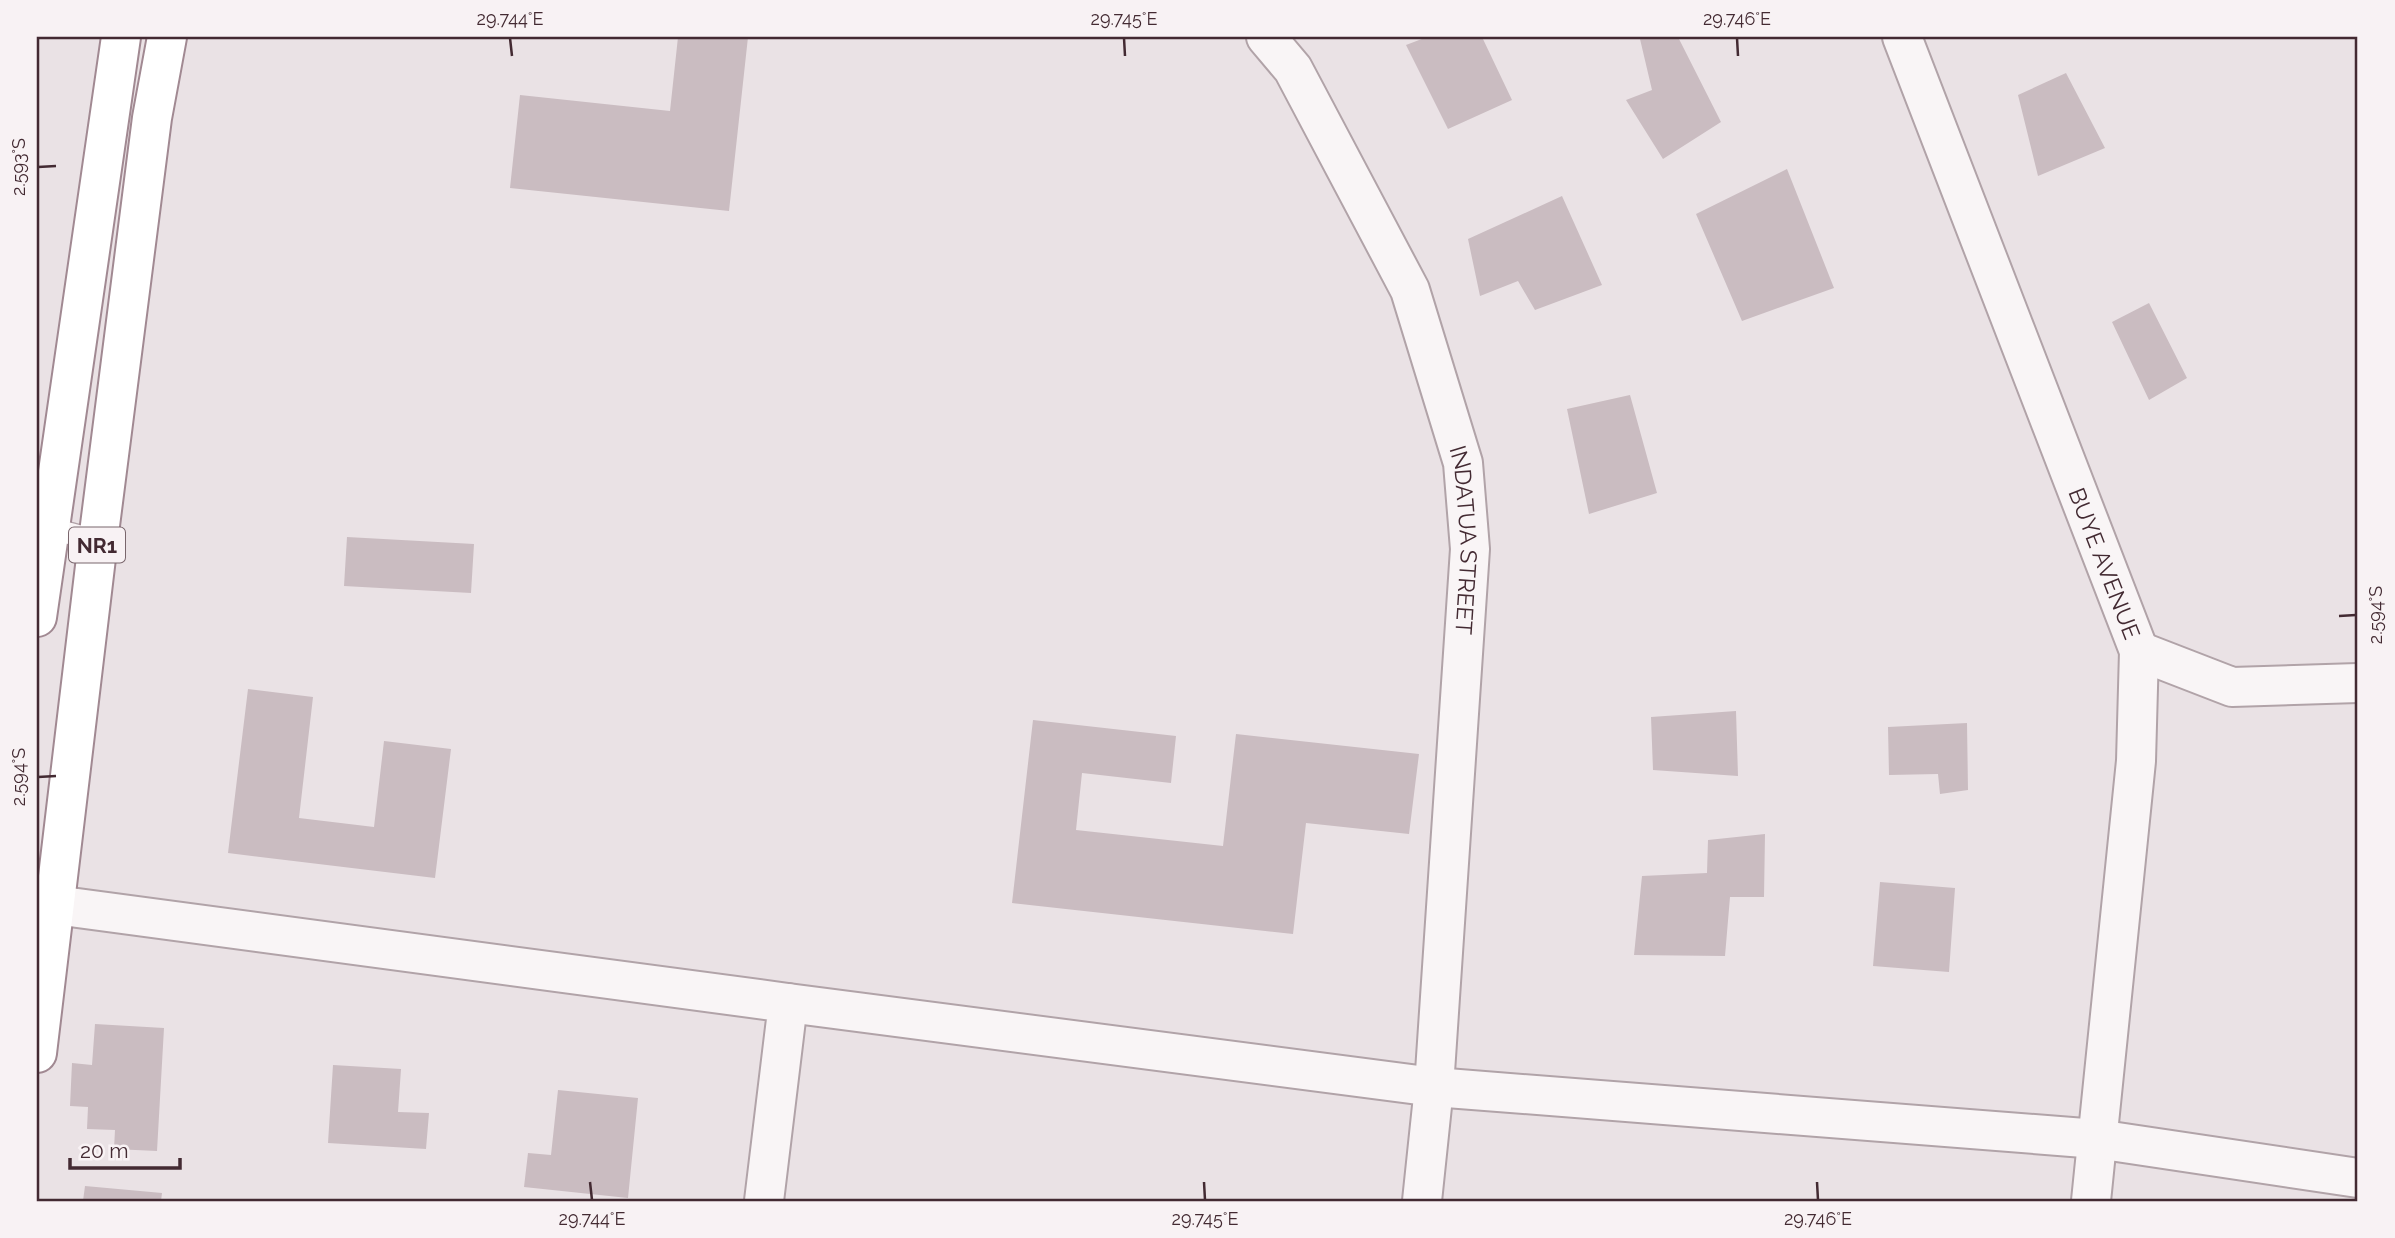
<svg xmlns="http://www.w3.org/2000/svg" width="2395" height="1238" viewBox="0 0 2395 1238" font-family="Raleway,sans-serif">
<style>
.building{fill:#cabcc1}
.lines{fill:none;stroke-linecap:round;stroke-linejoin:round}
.service-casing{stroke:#b1a3a8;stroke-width:24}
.minor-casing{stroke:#b1a3a8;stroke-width:42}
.trunk-casing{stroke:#a18992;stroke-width:42}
.service{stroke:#f9f5f6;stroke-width:21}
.minor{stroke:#f9f5f6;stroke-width:38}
.trunk{stroke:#fff;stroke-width:38}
.ticks{fill:none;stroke:#432a32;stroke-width:2.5}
.labels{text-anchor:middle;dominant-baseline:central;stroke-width:6;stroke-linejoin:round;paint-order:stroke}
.shield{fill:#f8f2f4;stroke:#79666c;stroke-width:2}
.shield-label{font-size:21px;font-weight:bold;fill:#432a32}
.street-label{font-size:23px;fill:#432a32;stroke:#f8f2f4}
.neatline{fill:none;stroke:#432a32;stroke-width:2.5}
.ticks-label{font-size:18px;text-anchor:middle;fill:#432a32}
</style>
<rect width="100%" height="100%" fill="#eae2e5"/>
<path class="building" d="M678,37H748L729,211L510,188L520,95L670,111Z
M1427,37H1482L1512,100L1448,129L1406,45Z
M1645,37H1678L1721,122L1663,159L1626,100L1652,90L1640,39Z
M2066,73L2105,148L2038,176L2018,95Z
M1787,169L1834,288L1742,321L1696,214Z
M1562,196L1602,285L1535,310L1518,281L1480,296L1468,239Z
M2149,303L2187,378L2149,400L2112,322Z
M1630,395L1657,493L1589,514L1567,409Z
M347,537L474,544L471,593L344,586Z
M248,689L313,697L299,818L374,827L384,741L451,749L435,878L228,853Z
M1736,711L1738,776L1653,770L1651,717Z
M1033,720L1176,736L1171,783L1082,773L1076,830L1223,846L1236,734L1419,754L1409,834L1306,823L1293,934L1012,903Z
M1967,723L1968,790L1940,794L1938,774L1889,775L1888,727Z
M1765,834L1764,897H1730L1725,956L1634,955L1642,876L1707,873L1708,840Z
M1880,882L1955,888L1949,972L1873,966Z
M95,1024L164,1028L157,1151L114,1149L115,1130L87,1129L88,1107L70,1106L72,1063L92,1065Z
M333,1065L401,1069L398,1112L429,1113L426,1149L328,1143Z
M558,1090L638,1098L628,1198L524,1187L528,1153L551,1155Z
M85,1186L162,1193L161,1201H83Z"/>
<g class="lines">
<g class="service-casing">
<path id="service" d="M42,526L98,541"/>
</g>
<g class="minor-casing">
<g id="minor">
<path id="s1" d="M1266,37L1293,69L1410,290L1463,463L1470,549L1434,1087L1422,1201"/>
<path id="s2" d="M1902,37L2139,651L2136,761L2091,1201"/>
<path d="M2139,651L2232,687L2358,683"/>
<path d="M37,905H55L788,1003L764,1201"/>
<path d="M788,1003L1434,1087L2097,1139L2358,1178"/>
</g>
</g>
<g class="trunk-casing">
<path id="trunk" d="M37,617L121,37
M37,1053L98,541L152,118L167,37"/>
</g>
<use href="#service" class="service"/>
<use href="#minor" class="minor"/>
<use href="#trunk" class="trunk"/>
</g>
<path class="ticks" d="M510,38L512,56M1124,38L1125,56M1737,38L1738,56M38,167L56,166M2339,616L2356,615M38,777L56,776M590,1182L592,1200M1204,1182L1205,1200M1817,1182L1818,1200"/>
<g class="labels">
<rect class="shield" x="69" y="527.5" width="56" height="35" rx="5"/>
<g class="shield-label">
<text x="97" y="545">NR1</text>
</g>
<g class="street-label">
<text stroke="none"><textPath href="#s1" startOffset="550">INDATUA STREET</textPath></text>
<text stroke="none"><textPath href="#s2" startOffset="564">BUYE AVENUE</textPath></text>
</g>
</g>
<rect width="2395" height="1238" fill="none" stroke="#f8f2f4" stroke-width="77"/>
<path d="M70 1158v10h110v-10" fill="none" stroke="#432a32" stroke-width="3.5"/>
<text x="80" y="1158" font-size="21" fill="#432a32" stroke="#f8f2f4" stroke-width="5" paint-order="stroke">20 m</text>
<rect x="38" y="38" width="2318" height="1162" class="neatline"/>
<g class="ticks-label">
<text x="510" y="25">29.744°E</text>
<text x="1124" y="25">29.745°E</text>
<text x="1737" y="25">29.746°E</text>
<text transform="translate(19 167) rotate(-90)" y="6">2.593°S</text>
<text transform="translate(2376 615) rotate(-90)" y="6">2.594°S</text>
<text transform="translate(19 777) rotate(-90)" y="6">2.594°S</text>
<text x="592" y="1225">29.744°E</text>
<text x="1205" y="1225">29.745°E</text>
<text x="1818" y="1225">29.746°E</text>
</g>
</svg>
